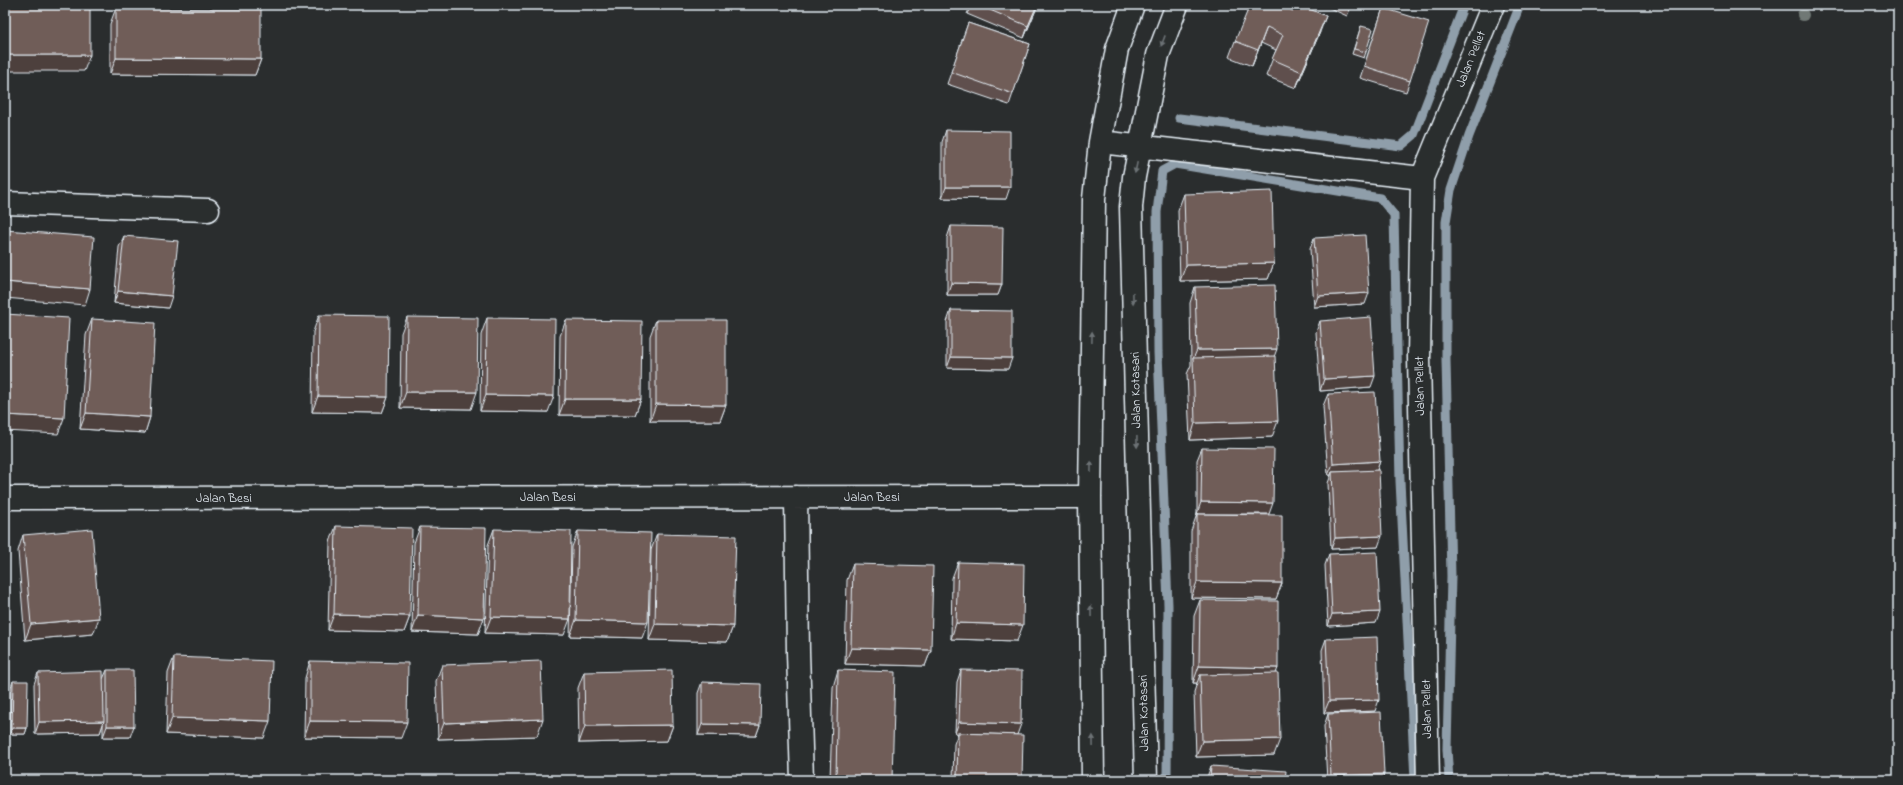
<svg xmlns="http://www.w3.org/2000/svg" width="1903" height="785" viewBox="0 0 1903 785" font-family="'Indie Flower',sans-serif">
<style>
.lines{fill:none;stroke-linecap:round;stroke-linejoin:round}
.stream{stroke:#8f9eaa;stroke-width:9}
.street-casing{stroke:#e8f1f8;stroke-width:25}
.street{stroke:#2a2d2e;stroke-width:22}
.tree{fill:#707874}
.wall{fill:#5f504d;stroke:#e8f1f8}
.shaded-wall{fill:#4e413e;stroke:#e8f1f8}
.building{fill:#6f5d59;stroke:#e8f1f8}
.oneway{fill:#6c7275}
.labels{text-anchor:middle;dominant-baseline:central;stroke-width:3;stroke-linejoin:round;paint-order:stroke}
.street-label{font-size:13px;fill:#e8f1f8;stroke:#2a2d2e}
</style>
<rect width="100%" height="100%" fill="#2a2d2e"/>
<filter id="ink" filterUnits="userSpaceOnUse"><feTurbulence type="fractalNoise" baseFrequency=".025" numOctaves="2"/><feDisplacementMap in="SourceGraphic" scale="8" xChannelSelector="R" yChannelSelector="G"/><feConvolveMatrix kernelMatrix="1 2 1 2 8 2 1 2 1" color-interpolation-filters="sRGB"/></filter>
<g filter="url(#ink)">
<g class="lines">
<path class="stream" d="M1179,118L1401,146L1414,135L1464,5
M1167,780L1168,605L1158,352L1157,212L1162,171L1175,164L1380,198L1394,215L1400,481L1415,780
M1449,780L1447,749L1451,576L1446,360V222L1451,190L1469,136L1520,5"/>
<g class="street-casing">
<path id="street" d="M1100,142L1422,178
M5,203L208,210
M796,497L798,652L802,780
M5,498L1090,497
M1093,780L1090,497L1094,199L1100,142L1117,49L1133,5
M1146,780L1131,207L1134,177L1158,55L1177,5
M1428,780L1419,357L1422,178L1493,5"/>
</g>
<use href="#street" class="street"/>
</g>
<circle class="tree" cx="1803" cy="15" r="6"/>
<path class="wall" d="M971,5H1038L1024,38L967,14Z
M1323,5H1352L1347,16Z
M116,8L261,59L255,75L110,74V24Z
M1383,8L1410,81L1406,92L1360,78Z
M1293,11L1320,32L1296,88L1266,76L1276,50L1261,43L1252,66L1229,57L1235,41Z
M968,23L1030,44L1009,105L947,84Z
M1361,26L1366,52L1364,58L1352,54Z
M946,130L1006,199L942,198V142Z
M1184,194L1274,263L1268,279L1180,281L1178,210Z
M951,226L1002,284L998,295H947V238Z
M124,236L168,308L114,303L119,247Z
M1314,238L1365,304L1314,307L1310,249Z
M1195,287L1274,356L1272,437L1190,440L1187,374L1191,365L1190,303Z
M951,310L1008,369L947,368V322Z
M319,315L388,397L382,413L312,412L313,332Z
M407,317L471,409L400,408L401,333Z
M487,318L548,412L480,411L481,335Z
M92,319L150,417L145,433L80,429L86,335Z
M566,320L641,399L635,415H559L560,336Z
M656,320L726,405L720,421H650V336Z
M1320,321L1371,387L1320,391L1316,332Z
M1328,394L1380,461L1377,470L1378,547L1331,549L1328,483L1331,475H1328L1323,406Z
M1202,448L1269,514H1197V460Z
M1197,514L1282,583L1276,599L1191,598V531Z
M336,526L410,616L404,632L328,630L330,542Z
M420,527L484,618L478,634L412,632L414,543Z
M494,529L564,635L485,633L488,545Z
M578,531L642,638L570,636L572,547Z
M657,534L733,626L727,642L649,640L651,550Z
M23,535L93,634L25,640L18,551Z
M1329,554L1376,623L1328,626L1325,565Z
M958,562L1017,641L951,639L952,578Z
M853,564L931,650L925,666L845,664L847,580Z
M1200,600L1278,668L1275,673L1274,755L1196,757L1194,692L1197,683H1193L1194,616Z
M1326,639L1375,711L1324,713L1322,650Z
M174,657L264,738L166,734L168,673Z
M310,661L401,738L304,737L305,678Z
M442,665L537,736L438,739L436,681Z
M107,670L130,737H103V724L100,733L35,734L34,684L38,673L103,679Z
M838,670L892,780H830L833,687Z
M961,670L1017,735L1022,780H953L954,744L958,733H955L957,682Z
M584,672L673,725L667,741L579,743L578,688Z
M13,681L27,728L25,734H10L11,687Z
M702,682L760,725L756,736L698,735V693Z
M1328,714L1384,774L1382,780H1327L1324,726Z
M1211,766L1285,780H1206Z"/>
<path class="shaded-wall" d="M1037,5H1038L1024,38L1028,26Z
M1326,16L1320,32L1296,88L1302,72Z
M1267,27L1261,43L1252,66L1258,50Z
M5,55H90L84,71H5Z
M116,58L261,59L255,75L110,74Z
M946,187H1010L1006,199L942,198Z
M1274,263L1268,279L1180,281L1186,265Z
M5,282L90,289L85,305L5,298Z
M951,283L1002,284L998,295H947Z
M118,291L172,296L168,308L114,303Z
M1369,293L1365,304L1314,307L1318,296Z
M1277,349L1271,365L1193,359L1197,350Z
M951,357L1012,358L1008,369L947,368Z
M1375,376L1371,387L1320,391L1324,379Z
M406,392H477L471,409L400,408Z
M486,395L554,396L548,412L480,411Z
M318,396L388,397L382,413L312,412Z
M565,399H641L635,415H559Z
M656,404L726,405L720,421H650Z
M86,413L150,417L145,433L80,429Z
M5,415L64,418L58,434L5,431Z
M1278,421L1272,437L1190,440L1195,423Z
M1380,461L1376,473L1332,472L1331,475H1328L1333,464Z
M1201,502L1273,503L1269,514H1197Z
M1382,536L1378,547L1331,549L1335,538Z
M1197,582L1282,583L1276,599L1191,598Z
M1380,612L1376,623L1328,626L1332,614Z
M334,614L410,616L404,632L328,630Z
M418,615L484,618L478,634L412,632Z
M491,617L570,619L564,635L485,633Z
M99,618L93,634L25,640L31,624Z
M576,620L648,622L642,638L570,636Z
M956,623L1023,625L1017,641L951,639Z
M655,624L733,626L727,642L649,640Z
M851,648L931,650L925,666L845,664Z
M1199,666L1278,668L1272,684L1200,675L1197,683H1193Z
M1379,700L1375,711L1324,713L1329,701Z
M172,718L270,721L264,738L166,734Z
M543,719L537,736L438,739L444,723Z
M104,721L100,733L35,734L39,722Z
M310,721L407,722L401,738L304,737Z
M959,722L1021,724L1017,735L955,733Z
M702,724L760,725L756,736L698,735Z
M673,725L667,741L579,743L585,726Z
M107,726H134L130,737H103Z
M12,728H27L25,734H10Z
M1280,739L1274,755L1196,757L1202,741Z
M1384,774L1382,780H1330L1331,776Z"/>
<path class="building" d="M5,5H90V55H5Z
M978,5H1037L1028,26Z
M1250,5H1280L1293,11L1295,5H1300L1326,16L1302,72L1272,59L1283,35L1267,27L1258,50L1235,41Z
M116,8L261,9V59L116,58Z
M1383,8L1429,22L1410,81L1364,66Z
M968,23L1030,44L1013,94L951,72Z
M1361,26L1373,29L1366,52L1354,49Z
M946,130L1010,131V187H946Z
M1272,191L1274,263L1186,265L1184,194Z
M951,226L1003,227L1002,284L951,283Z
M5,230L94,237L90,289L5,282Z
M1365,235L1369,293L1318,296L1314,238Z
M124,236L178,241L172,296L118,291Z
M1275,285L1277,349L1197,350L1195,287Z
M951,310L1012,311V358L951,357Z
M5,314L69,318L64,418L5,415Z
M319,315L389,316L388,397L318,396Z
M407,317L478,318L477,392H406Z
M1371,317L1375,376L1324,379L1320,321Z
M487,318L555,319L554,396L486,395Z
M92,319L155,323L150,417L86,413Z
M566,320L642,321L641,399H565Z
M656,320H726V405L656,404Z
M1275,356L1278,421L1195,423L1193,358Z
M1375,392L1380,461L1333,464L1328,394Z
M1202,448L1274,449L1273,503L1201,502Z
M1379,470L1382,536L1335,538L1332,472Z
M1197,514L1282,515V583L1197,582Z
M336,526L412,528L410,616L334,614Z
M420,527L486,528L484,618L418,615Z
M92,529L99,618L31,624L23,535Z
M494,529L571,531L570,619L491,617Z
M578,531L651,533L648,622L576,620Z
M657,534L736,536L733,626L655,624Z
M1377,552L1380,612L1332,614L1329,554Z
M958,562L1024,564L1023,625L956,623Z
M853,564L933,566L931,650L851,648Z
M1200,600L1278,601V668L1199,666Z
M1377,637L1379,700L1329,701L1326,639Z
M174,657L272,661L270,721L172,718Z
M310,661L408,663L407,722L310,721Z
M541,661L543,719L444,723L442,665Z
M107,670H133L134,726H107Z
M672,670L673,725L585,726L584,672Z
M838,670L895,672L892,780H836Z
M961,670L1022,671L1021,724L959,722Z
M103,671L104,721L39,722L38,673Z
M1278,673L1280,739L1202,741L1200,675Z
M13,681H28L27,728H12Z
M702,682L761,684L760,725L702,724Z
M1381,712L1384,774L1331,776L1328,714Z
M958,733L1023,735L1022,780H957Z
M1211,766L1286,771L1285,780H1210Z"/>
<defs><path id="oneway-solid" d="M-6-.8H1V-3.2L6.5 0L1 3.2V.8H-6Z"/></defs>
<g class="oneway">
<use href="#oneway-solid" transform="translate(1163 41) rotate(111)"/>
<use href="#oneway-solid" transform="translate(1136 168) rotate(102)"/>
<use href="#oneway-solid" transform="translate(1133 298) rotate(89)"/>
<use href="#oneway-solid" transform="translate(1092 337) rotate(-89)"/>
<use href="#oneway-solid" transform="translate(1137 442) rotate(89)"/>
<use href="#oneway-solid" transform="translate(1091 467) rotate(-89)"/>
<use href="#oneway-solid" transform="translate(1091 611) rotate(-91)"/>
<use href="#oneway-solid" transform="translate(1093 741) rotate(-91)"/>
</g>
</g>
<g class="labels">
<g class="street-label">
<text transform="translate(1471 59) rotate(-68)">Jalan Pellet</text>
<text transform="translate(1420 386) rotate(-91)">Jalan Pellet</text>
<text transform="translate(1136 390) rotate(-91)">Jalan Kotasari</text>
<text x="548" y="497">Jalan Besi</text>
<text x="872" y="497">Jalan Besi</text>
<text x="224" y="498">Jalan Besi</text>
<text transform="translate(1427 709) rotate(-91)">Jalan Pellet</text>
<text transform="translate(1144 713) rotate(-91)">Jalan Kotasari</text>
</g>
</g>
<rect width="1903" height="785" fill="none" stroke="#2a2d2e" stroke-width="20"/>
<rect x="10" y="10" width="1883" height="765" fill="none" stroke="#e8f1f8" stroke-width="1.5" filter="url(#ink)"/>
</svg>
